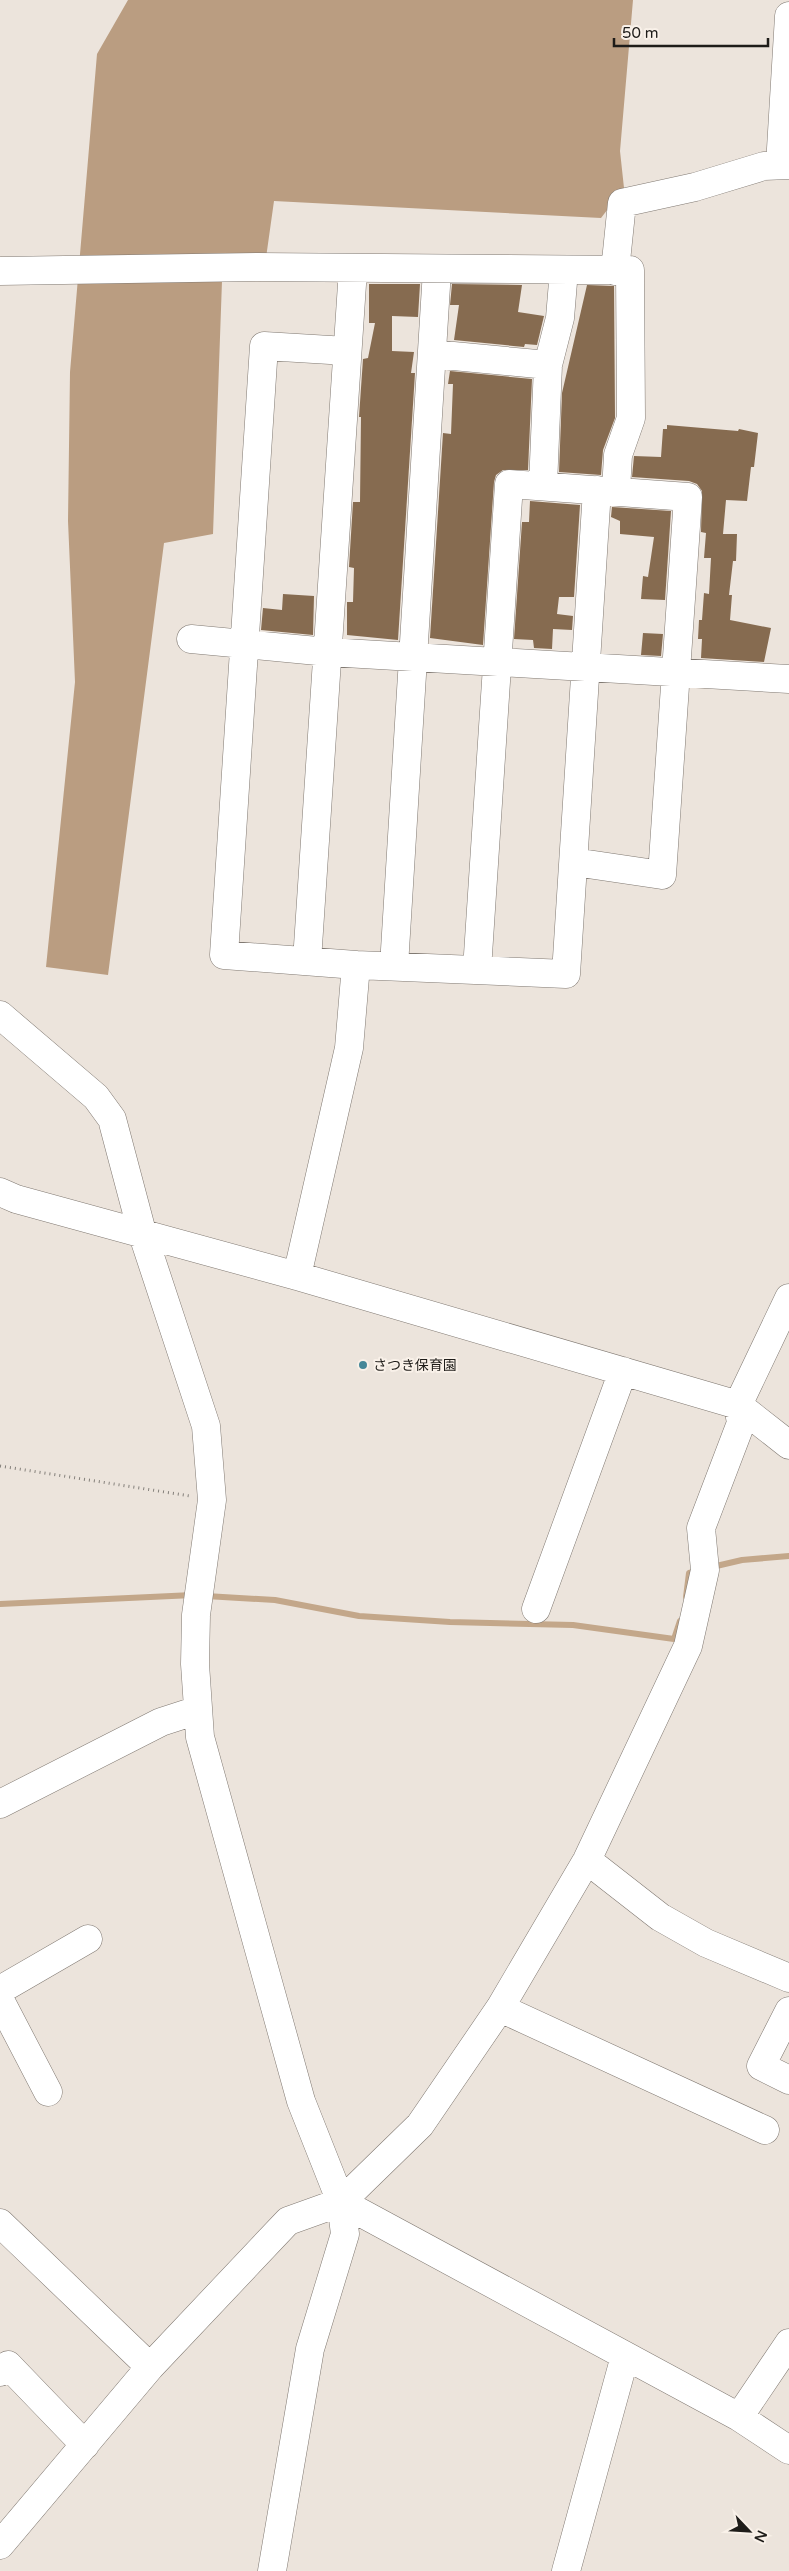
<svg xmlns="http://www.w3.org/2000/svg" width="789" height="2571" viewBox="0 0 789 2571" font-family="'Varela Round','Noto Sans JP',sans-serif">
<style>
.forest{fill:#ba9d81}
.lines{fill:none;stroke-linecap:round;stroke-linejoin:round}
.stream{stroke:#c3a78a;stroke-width:6}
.building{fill:#866b50}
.minor-casing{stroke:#807972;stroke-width:29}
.path{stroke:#85807b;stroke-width:3;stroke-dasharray:1 4;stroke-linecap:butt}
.minor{stroke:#fff;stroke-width:28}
.poi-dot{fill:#458798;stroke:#f9f1e9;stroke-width:2}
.labels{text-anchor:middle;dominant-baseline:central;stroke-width:4;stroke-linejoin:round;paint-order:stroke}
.poi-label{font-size:14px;fill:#1e1c19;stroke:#f9f1e9;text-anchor:start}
</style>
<rect width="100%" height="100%" fill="#ece4dc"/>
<path class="forest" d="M128,0H633L620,151L624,188L601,218L274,201L265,265L222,281L213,534L164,543L108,975L46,967L75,682L68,521L70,372L97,54Z"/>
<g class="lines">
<path class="stream" d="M712,1567L742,1560L789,1556
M206,1596L275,1600L359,1616L450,1622L573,1625L674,1639L680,1621
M686,1597L689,1573L697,1571
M0,1604L193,1595"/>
</g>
<path class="building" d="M369,284H420L418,317L392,316V351L414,352L411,373H415L398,640L347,635V602H353L354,568L349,567L353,502H360L361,417H359L363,359L368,358L375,323H369Z
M452,284L522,285L518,312L544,316L537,345L525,344L524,347L454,340L459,305H450Z
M587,285L614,286L615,418L603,450L601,475L559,472L562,393Z
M450,371L532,379L528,470H503L496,475L494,482L483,645L430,638L443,433L451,434L453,384H448Z
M667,425L738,431L739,429L758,433L754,467H751L747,501L726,500L723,534H737L736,561H733L729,595H732L730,620L771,628L764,662L701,658L702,639H698L699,620H702L704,593L709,594L711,558H704L706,533L701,532L702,491L697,484L689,481L632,477L634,456L661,457L663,429H667Z
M530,501L580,505L574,597H559L557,614L573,616L572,630L553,629L552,649L534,648L533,640L514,639L522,522H529Z
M612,507L671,511L665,600L641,599L643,576L648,577L654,537L620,534V521L611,517Z
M283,594L314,596L313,635L261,630L263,608L282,610Z
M643,633L663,634L661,656L641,655Z"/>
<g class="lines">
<g class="minor-casing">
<path id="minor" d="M780,165L789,16
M0,271L258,267L630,270L631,418L618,455L616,491
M615,271L622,203L695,187L764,166L789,165
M347,351L264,346L224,955L356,965L566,974L597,490
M432,354L548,365
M543,486L548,365L560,318L564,270
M191,639L328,652L789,679
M307,961L353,269
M394,966L437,270
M477,970L509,484L688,497L662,875L574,862
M0,1015L96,1097L112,1119L142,1232L206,1426L212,1500L196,1615L195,1664L200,1737L301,2101L341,2202L345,2234L310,2349L272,2571
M0,1192L16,1199L297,1276L738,1405L789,1445
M297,1276L349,1048L356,965
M536,1609L623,1371
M0,1804L161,1722L198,1710
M587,1860L660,1917L706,1943L789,1978
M0,1990L88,1939
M0,2000L48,2092
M500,2008L765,2130
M789,2011L761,2066L789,2080
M341,2202L739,2417L789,2450
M0,2223L150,2367
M0,2372L8,2365L85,2445
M739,2417L789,2343
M0,2545L150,2367L288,2221L341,2202L420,2125L500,2008L587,1860L688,1646L705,1570L701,1528L741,1423L738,1405L789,1298
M566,2571L625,2356"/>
</g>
<path class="path" d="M0,1466L190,1496"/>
<use href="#minor" class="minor"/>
</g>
<circle class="poi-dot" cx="363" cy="1365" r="5"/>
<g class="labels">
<g class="poi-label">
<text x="373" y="1365">さつき保育園</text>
</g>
</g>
<g transform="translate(749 2531) rotate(115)" stroke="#f9f1e9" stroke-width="4" paint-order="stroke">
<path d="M0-4L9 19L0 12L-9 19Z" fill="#1e1c19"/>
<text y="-8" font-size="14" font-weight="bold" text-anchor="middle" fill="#1e1c19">N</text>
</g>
<path d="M614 38v8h154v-8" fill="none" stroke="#1e1c19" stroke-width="2.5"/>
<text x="622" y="38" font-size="15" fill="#1e1c19" stroke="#f9f1e9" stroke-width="4" paint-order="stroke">50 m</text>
</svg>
